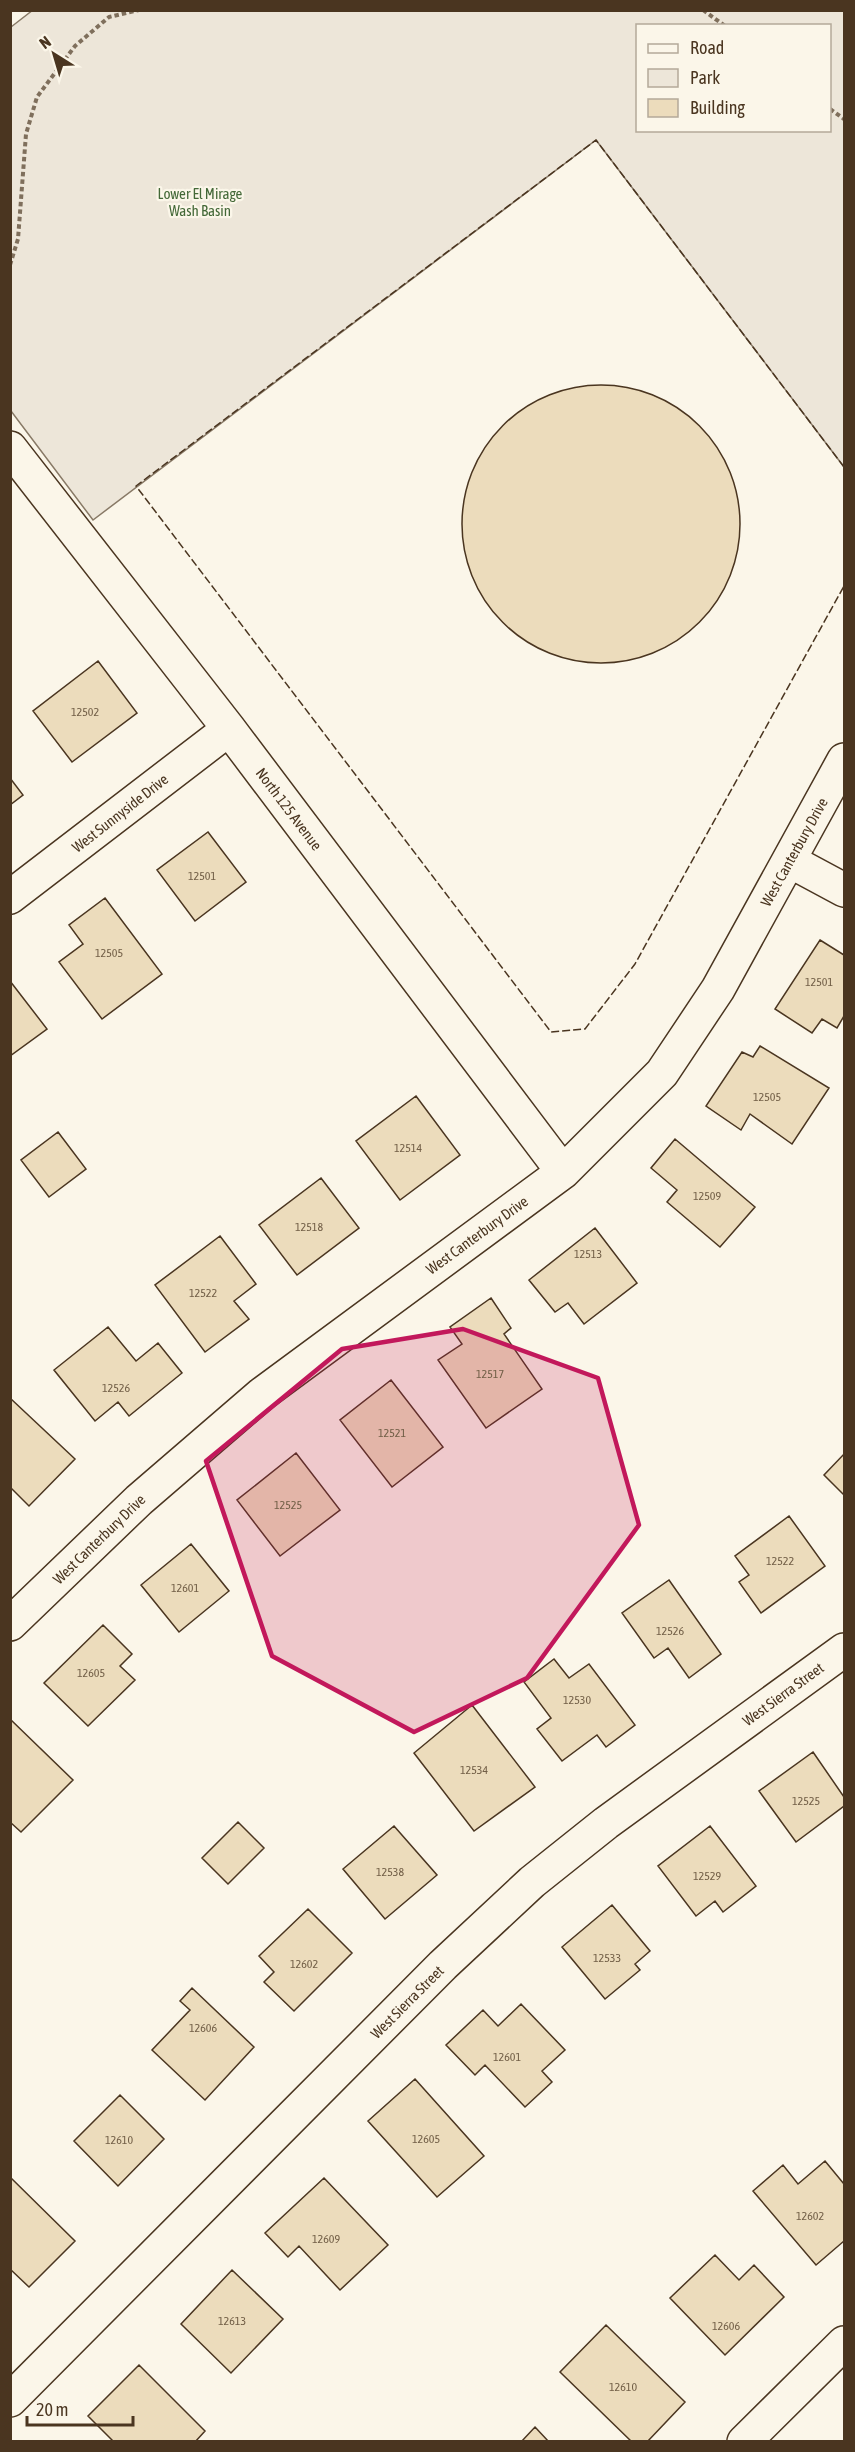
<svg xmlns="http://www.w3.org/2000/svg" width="855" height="2452" viewBox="0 0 855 2452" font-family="'Asap Condensed',sans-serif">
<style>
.green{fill:#ede6d9;stroke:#887966;stroke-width:1.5;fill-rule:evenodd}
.building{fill:#ecdcbc;stroke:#4a3520;stroke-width:1.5}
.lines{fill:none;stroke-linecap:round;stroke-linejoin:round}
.minor-casing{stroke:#4a3520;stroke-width:36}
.path{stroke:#7f6f5c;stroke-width:4;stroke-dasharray:4.5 3;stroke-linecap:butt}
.minor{stroke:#fbf6e9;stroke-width:33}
.fence{stroke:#4a3520;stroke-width:1.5;stroke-dasharray:8 3;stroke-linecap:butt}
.marked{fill:#c2185b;fill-opacity:0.2;stroke:#c2185b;stroke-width:4.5;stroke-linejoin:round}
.labels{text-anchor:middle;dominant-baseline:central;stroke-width:4.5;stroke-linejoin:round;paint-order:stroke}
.number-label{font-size:12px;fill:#725f47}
.park-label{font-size:15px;fill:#436837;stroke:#fbf6e9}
.street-label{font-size:15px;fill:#4a3520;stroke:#fbf6e9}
</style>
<rect width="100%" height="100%" fill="#fbf6e9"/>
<path class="green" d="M33,10L844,11V467L596,140L93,520L11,411V27ZM638,26H830V130H638Z"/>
<path class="building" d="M462 524a139 139 0 1 1 278 0a139 139 0 1 1-278 0Z
M98,661L137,713L72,762L33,711Z
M10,778L23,795L10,805Z
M208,832L246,882L195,921L157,870Z
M105,898L162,974L102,1019L59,962L83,944L69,925Z
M820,940L844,955V1016L837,1028L822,1019L812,1033L775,1009Z
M10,981L47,1029L10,1056Z
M760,1046L829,1088L792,1144L750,1114L741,1130L706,1106L742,1052L753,1057Z
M416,1096L460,1155L400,1200L356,1141Z
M58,1132L86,1169L49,1197L21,1160Z
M675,1139L755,1207L720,1247L667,1202L677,1190L651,1168Z
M321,1178L359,1228L297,1275L259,1225Z
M595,1228L637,1283L584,1324L568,1303L555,1312L529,1280Z
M220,1236L256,1284L234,1301L249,1319L205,1352L155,1285Z
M491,1298L511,1328L504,1334L542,1389L486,1428L438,1360L462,1344L450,1327Z
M108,1327L136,1361L158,1343L182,1373L129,1416L118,1402L95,1421L54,1370Z
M391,1380L443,1447L392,1487L340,1420Z
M10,1398L75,1459L29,1506L10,1487Z
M296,1453L340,1510L280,1556L237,1500Z
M844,1454V1495L824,1475Z
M789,1516L825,1566L761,1613L739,1582L749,1575L735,1556Z
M191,1544L229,1591L179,1632L141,1585Z
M669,1580L721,1654L689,1678L668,1648L654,1658L622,1613Z
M103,1625L132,1654L120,1666L135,1680L88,1726L44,1683Z
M554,1659L569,1678L589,1664L635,1725L606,1747L597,1735L562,1761L537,1729L551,1718L524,1682Z
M472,1705L535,1787L474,1831L414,1753Z
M10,1719L73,1780L21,1832L10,1822Z
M813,1752L844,1797V1806L796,1842L759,1791Z
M238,1822L264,1848L228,1884L202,1858Z
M394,1826L437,1875L385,1919L343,1869Z
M710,1826L756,1886L723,1912L715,1901L696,1916L658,1866Z
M612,1905L650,1951L635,1964L640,1970L605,1999L562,1947Z
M308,1909L352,1953L294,2011L264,1982L274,1972L259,1956Z
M192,1988L254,2047L205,2100L152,2050L190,2010L180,2001Z
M521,2004L565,2050L542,2071L552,2082L525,2107L485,2065L475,2075L446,2045L483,2010L498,2026Z
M415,2079L484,2156L437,2197L368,2121Z
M120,2095L164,2139L118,2186L74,2141Z
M825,2161L844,2184V2241L816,2265L753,2191L783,2165L798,2184Z
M10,2177L75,2241L29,2287L10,2269Z
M324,2178L388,2245L340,2290L299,2246L288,2257L265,2233Z
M715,2255L739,2280L754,2265L784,2297L725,2355L670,2298Z
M232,2270L283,2319L231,2373L181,2324Z
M606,2325L685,2402L647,2442H632L560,2372Z
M139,2365L205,2431L195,2442H114L88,2416Z
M535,2427L549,2442H521Z"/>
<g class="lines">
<g class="minor-casing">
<path id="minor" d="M10,448L229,729L563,1172
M790,861L844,890
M10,897L229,729
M10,1624L139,1500L262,1394L563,1172L662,1073L718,989L844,760
M10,2400L443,1965L532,1882L606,1823L844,1650
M744,2442L844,2343"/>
</g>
<path class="path" d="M703,10L725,26
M830,109L844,119
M10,265L18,239L26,134L37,97L75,46L109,17L139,10"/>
<use href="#minor" class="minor"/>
<path class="fence" d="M844,467L596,140L136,486L551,1032L585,1029L635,964L844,586"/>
</g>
<path class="marked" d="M463,1329L598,1378L639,1525L527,1678L414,1732L272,1656L206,1461L342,1349Z"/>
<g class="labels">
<g class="number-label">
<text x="85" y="712">12502</text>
<text x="202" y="876">12501</text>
<text x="109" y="953">12505</text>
<text x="819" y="982">12501</text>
<text x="767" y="1097">12505</text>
<text x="408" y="1148">12514</text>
<text x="707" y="1196">12509</text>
<text x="309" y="1227">12518</text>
<text x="588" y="1254">12513</text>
<text x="203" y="1293">12522</text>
<text x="490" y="1374">12517</text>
<text x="116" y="1388">12526</text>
<text x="392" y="1433">12521</text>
<text x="288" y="1505">12525</text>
<text x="780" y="1561">12522</text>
<text x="185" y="1588">12601</text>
<text x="670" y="1631">12526</text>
<text x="91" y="1673">12605</text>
<text x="577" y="1700">12530</text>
<text x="474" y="1770">12534</text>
<text x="806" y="1801">12525</text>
<text x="390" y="1872">12538</text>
<text x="707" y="1876">12529</text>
<text x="607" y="1958">12533</text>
<text x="304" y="1964">12602</text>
<text x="203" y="2028">12606</text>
<text x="507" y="2057">12601</text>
<text x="426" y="2139">12605</text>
<text x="119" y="2140">12610</text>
<text x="810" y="2216">12602</text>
<text x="326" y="2239">12609</text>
<text x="232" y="2321">12613</text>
<text x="726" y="2326">12606</text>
<text x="623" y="2387">12610</text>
</g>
<g class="park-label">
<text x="200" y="193">Lower El Mirage<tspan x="200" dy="17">Wash Basin</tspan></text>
</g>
<g class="street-label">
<text transform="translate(289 809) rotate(53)">North 125 Avenue</text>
<text transform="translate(120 813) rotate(-38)">West Sunnyside Drive</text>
<text transform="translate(794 852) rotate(-61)">West Canterbury Drive</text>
<text transform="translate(477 1235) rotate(-36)">West Canterbury Drive</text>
<text transform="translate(99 1539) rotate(-44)">West Canterbury Drive</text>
<text transform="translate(783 1694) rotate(-36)">West Sierra Street</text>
<text transform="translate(407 2002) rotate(-45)">West Sierra Street</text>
</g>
</g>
<rect width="855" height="2452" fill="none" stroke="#4a3520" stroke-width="24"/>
<rect x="636" y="24" width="195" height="108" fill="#fbf6e9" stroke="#b4a999" stroke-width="1.5"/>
<rect x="648" y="44" width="30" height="9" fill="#fbf6e9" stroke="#b4a999" stroke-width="1.5"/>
<text x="690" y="54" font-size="18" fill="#4a3520">Road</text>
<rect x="648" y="69" width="30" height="18" fill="#ede6d9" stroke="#b4a999" stroke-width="1.5"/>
<text x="690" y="84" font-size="18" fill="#4a3520">Park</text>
<rect x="648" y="99" width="30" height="18" fill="#ecdcbc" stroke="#b4a999" stroke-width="1.5"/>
<text x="690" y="114" font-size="18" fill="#4a3520">Building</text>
<g transform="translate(54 54) rotate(323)" stroke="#fbf6e9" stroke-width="4.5" paint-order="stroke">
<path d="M0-4.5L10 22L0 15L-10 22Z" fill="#4a3520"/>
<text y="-9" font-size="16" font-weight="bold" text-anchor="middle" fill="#4a3520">N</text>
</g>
<path d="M27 2416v9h106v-9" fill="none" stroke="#4a3520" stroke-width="3"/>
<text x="36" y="2416" font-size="18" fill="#4a3520" stroke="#fbf6e9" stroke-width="4.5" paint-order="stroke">20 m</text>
</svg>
